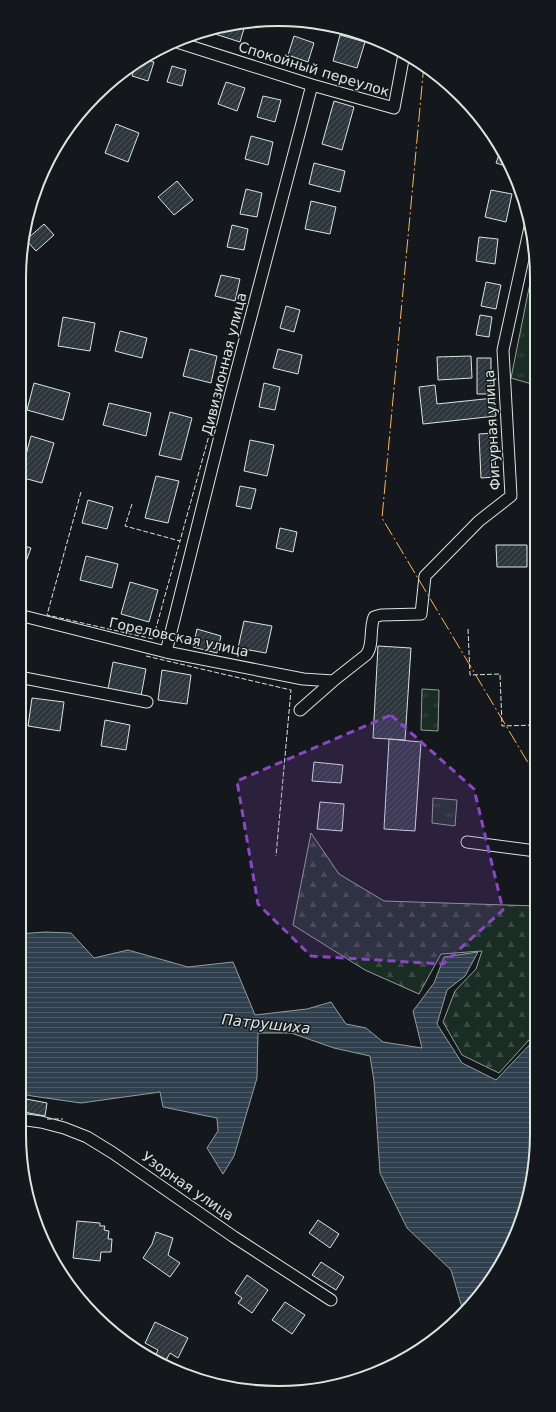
<svg xmlns="http://www.w3.org/2000/svg" width="556" height="1412" viewBox="0 0 556 1412" font-family="'DejaVu Sans',sans-serif">
<style>
.forest{fill:url(#forest-firs);stroke:#939e99}
.park{fill:url(#park-tufts);stroke:#939e99}
.water{fill:url(#water-rules);stroke:#939e99}
.building{fill:url(#building-hatch);stroke:#d8e6dc}
.lines{fill:none;stroke-linecap:round;stroke-linejoin:round}
.minor-casing{stroke:#d8e6dc;stroke-width:13}
.minor{stroke:#14181c;stroke-width:11}
.fence{stroke:#d8e6dc;stroke-width:1;stroke-dasharray:5 2;stroke-linecap:butt}
.power{stroke:#ffb74d;stroke-width:1;stroke-dasharray:14 3 2 3;stroke-linecap:butt}
.marked{fill:#8948c3;fill-opacity:0.2;stroke:#8948c3;stroke-width:3;stroke-dasharray:8 5;stroke-linejoin:round}
.labels{text-anchor:middle;dominant-baseline:central;stroke-width:3;stroke-linejoin:round;paint-order:stroke}
.street-label{font-size:14px;fill:#d8e6dc;stroke:#14181c}
.water-label{font-size:15px;font-style:italic;fill:#d8e6dc;stroke:#14181c}
.rim{fill:none;stroke:#d8e6dc;stroke-width:2}
</style>
<defs>
<pattern id="forest-firs" width="22" height="20" patternUnits="userSpaceOnUse"><rect width="22" height="20" fill="#1a2d24"/><path d="M5 1l3.5 6h-7zM16 11l3.5 6h-7z" fill="#3b4b43"/></pattern>
<pattern id="park-tufts" width="24" height="20" patternUnits="userSpaceOnUse"><rect width="24" height="20" fill="#1a2d24"/><path d="M3 7l-1-3M5 7V3M7 7l1-3M15 17l-1-3M17 17v-4M19 17l1-3" fill="none" stroke="#3b4b43"/></pattern>
<pattern id="water-rules" width="6" height="5" patternUnits="userSpaceOnUse"><rect width="6" height="5" fill="#2f3f4d"/><path d="M0 2.5h6" fill="none" stroke="#4c5b66"/></pattern>
<pattern id="building-hatch" width="6" height="6" patternUnits="userSpaceOnUse"><rect width="6" height="6" fill="#2c363c"/><path d="M-1 1l2-2M0 6l6-6M5 7l2-2" fill="none" stroke="#4a5358"/></pattern>
</defs>
<rect width="100%" height="100%" fill="#14181c"/>
<path class="forest" d="M311,833L339,874L384,901L536,906L537,1031L499,1073L462,1055L443,1022L455,991L476,969L482,951L441,954L419,994L365,970L293,925Z"/>
<path class="park" d="M535,258V385L511,378Z
M422,689L439,690L438,731L421,730Z
M433,798L457,800L455,826L432,823Z"/>
<path class="water" d="M45,932L71,933L94,958L128,950L188,967L233,962L255,1015L307,1009L331,1002L346,1024L366,1028L383,1042L422,1048L413,1011L434,983L444,957L478,952L465,976L447,990L437,1024L462,1063L496,1080L537,1037V1134L528,1201L484,1291L463,1311L451,1270L407,1228L380,1173L374,1081L370,1056L334,1048L291,1033H258L257,1078L234,1156L223,1174L207,1148L218,1131L217,1118L163,1107L160,1092L81,1103L32,1096L19,1093V934Z"/>
<path class="building" d="M244,21L246,22L240,42L215,34L216,31Z
M340,35L365,42L357,68L333,61Z
M294,36L314,43L308,62L288,55Z
M143,59L154,62L148,81L132,76L135,65Z
M172,66L186,70L182,86L167,82Z
M226,82L245,88L237,111L218,104Z
M263,96L281,100L275,122L257,117Z
M334,101L354,107L342,150L322,144Z
M116,124L139,133L128,162L105,153Z
M251,136L273,142L268,165L245,159Z
M501,149L510,164L512,168L496,163Z
M314,163L345,171L340,192L309,184Z
M177,181L193,200L174,215L158,197Z
M246,189L262,193L257,217L240,214Z
M491,190L512,194L506,222L485,217Z
M311,201L336,207L330,234L305,229Z
M44,224L54,235L36,251L26,240Z
M232,225L248,229L244,250L227,247Z
M479,237L498,239L495,264L476,261Z
M221,275L240,279L235,301L215,296Z
M486,282L501,285L496,309L481,306Z
M286,306L300,310L294,332L280,328Z
M480,315L492,317L489,337L476,335Z
M63,317L95,323L90,351L58,346Z
M120,331L147,338L142,358L115,351Z
M190,349L217,356L211,383L183,376Z
M278,349L302,355L298,374L273,368Z
M471,356L472,378L438,380L437,357Z
M477,358H491V394H477Z
M34,383L70,393L63,420L27,410Z
M264,383L280,387L275,410L259,407Z
M435,385L437,404L494,398L496,416L423,424L419,387Z
M109,403L151,413L146,436L103,425Z
M170,412L192,418L181,460L159,455Z
M494,433L496,477L481,478L479,434Z
M31,436L54,443L42,483L20,477Z
M250,440L274,445L267,476L244,471Z
M156,476L179,481L168,523L145,518Z
M240,486L256,489L251,509L236,506Z
M88,500L113,507L107,529L82,523Z
M280,528L297,532L293,552L276,548Z
M19,544L31,548L24,567L19,565Z
M496,545H527V567H497Z
M86,556L118,564L112,588L80,580Z
M130,582L158,590L149,622L121,614Z
M244,621L272,626L266,653L238,648Z
M197,629L221,636L217,653L193,647Z
M19,646L25,647L21,668L19,667Z
M378,646L411,648L405,740L373,738Z
M113,662L146,669L141,696L108,689Z
M162,670L191,675L187,704L158,700Z
M32,698L64,702L60,731L28,726Z
M105,720L130,725L126,750L101,746Z
M389,739L421,742L415,831L384,829Z
M314,762L343,765L341,783L312,781Z
M320,802L344,804L342,831L317,829Z
M26,1099L47,1103L45,1116L24,1112Z
M318,1220L339,1234L330,1248L309,1233Z
M77,1221L100,1223V1226H105L104,1230L109,1231L108,1239H112L111,1252H101L100,1261L73,1258Z
M156,1232L173,1238L168,1255L180,1263L170,1277L143,1258L152,1244Z
M321,1262L344,1277L336,1290L312,1275Z
M247,1275L268,1290L252,1313L238,1303L242,1298L235,1293Z
M285,1302L305,1315L292,1334L272,1320Z
M155,1322L188,1338L178,1358L170,1353L164,1364L153,1360L158,1350L145,1343Z"/>
<g class="lines">
<g class="minor-casing">
<path id="minor" d="M180,43L312,85L394,108L404,54
M19,615L166,652L303,679L333,681
M166,652L229,400L312,85
M19,677L147,702
M300,710L333,681L366,655C374,646 369,629 374,617L381,615L421,614L425,576L479,521L511,496L503,350L530,227
M467,842L536,851
M19,1119L41,1122L64,1128L87,1137L113,1153L234,1237L331,1300"/>
</g>
<use href="#minor" class="minor"/>
<path class="fence" d="M81,492L47,615L153,639L180,541
M132,504L125,526L180,541L216,410
M468,629L470,675L500,674L502,726L536,725
M146,656L291,690L276,856
M47,1119H63"/>
<path class="power" d="M424,64L382,518L536,776"/>
</g>
<path class="marked" d="M391,715L474,789L503,910L443,964L311,956L258,904L237,781Z"/>
<g class="labels">
<g class="street-label">
<text transform="translate(314 69) rotate(17)">Спокойный переулок</text>
<text transform="translate(224 364) rotate(-76)">Дивизионная улица</text>
<text transform="translate(492 430) rotate(-93)">Фигурная улица</text>
<text transform="translate(179 637) rotate(12)">Гореловская улица</text>
<text transform="translate(188 1186) rotate(35)">Узорная улица</text>
</g>
<g class="water-label">
<text transform="translate(266 1024) rotate(6)">Патрушиха</text>
</g>
</g>
<path d="M0 0H556V1412H0ZM278 26H278A252 252 0 0 1 530 278V1134A252 252 0 0 1 278 1386H278A252 252 0 0 1 26 1134V278A252 252 0 0 1 278 26Z" fill="#14181c" fill-rule="evenodd"/>
<path class="rim" d="M278 26H278A252 252 0 0 1 530 278V1134A252 252 0 0 1 278 1386H278A252 252 0 0 1 26 1134V278A252 252 0 0 1 278 26Z"/>
</svg>
